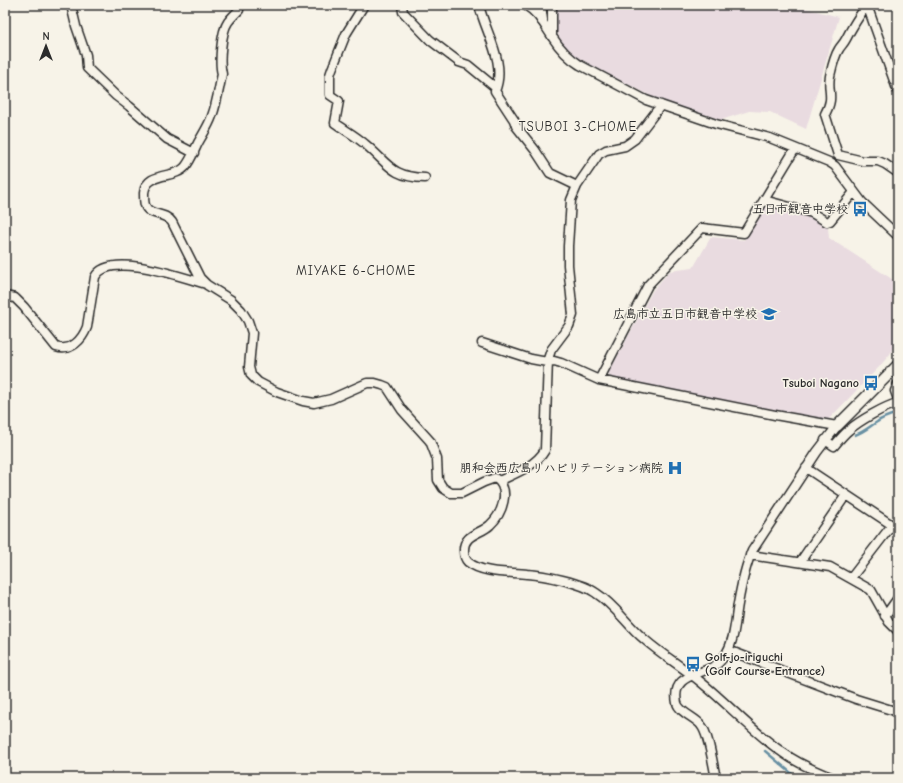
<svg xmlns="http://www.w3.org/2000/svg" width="903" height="783" viewBox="0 0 903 783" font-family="'Comic Neue','Klee One',sans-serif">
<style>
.built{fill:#e9dbe0}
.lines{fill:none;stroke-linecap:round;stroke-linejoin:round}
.stream{stroke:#6890a3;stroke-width:2.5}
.minor-casing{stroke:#2b2b2b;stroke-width:11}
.tertiary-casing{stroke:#2b2b2b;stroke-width:13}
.minor{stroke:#f7f3e8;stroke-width:8}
.tertiary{stroke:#f7f3e8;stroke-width:10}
.labels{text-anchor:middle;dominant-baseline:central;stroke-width:3;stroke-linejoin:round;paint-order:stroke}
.poi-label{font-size:12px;font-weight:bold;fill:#2b2b2b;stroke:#f7f3e8;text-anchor:end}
.neighbourhood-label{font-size:13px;letter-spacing:1px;fill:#2b2b2b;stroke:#f7f3e8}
</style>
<rect width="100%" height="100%" fill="#f7f3e8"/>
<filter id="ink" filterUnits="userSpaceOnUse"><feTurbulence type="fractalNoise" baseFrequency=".025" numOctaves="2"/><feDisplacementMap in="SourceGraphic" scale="8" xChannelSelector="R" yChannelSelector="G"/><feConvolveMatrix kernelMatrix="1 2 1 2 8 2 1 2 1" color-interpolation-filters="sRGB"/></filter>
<g filter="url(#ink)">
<path class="built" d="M555,5H802L805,8L839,17L806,129L770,112L749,111L721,120L653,97L594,67L572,54L560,39L556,29Z
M767,205L807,216L828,228L829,238L898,283V338L890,354L880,366L828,420L778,412L610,377L608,374L653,290L670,271L693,268L711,237L744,240Z"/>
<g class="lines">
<path class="stream" d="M855,435C864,432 869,427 877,422C883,417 891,415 898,413
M765,751L797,778"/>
<g class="minor-casing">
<path id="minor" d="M71,5L76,26L86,55L87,68L116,96L129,106L167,139L194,153
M238,5L239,10C235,14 231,18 228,22C221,32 219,63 222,74C219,88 217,103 212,116C209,125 203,134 198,143C194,151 191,160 185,167C175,179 146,171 144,193C144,197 144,202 145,205C149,217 164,211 172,222L200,278L207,285L231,300L241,310L248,321L252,333L249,367L251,375L258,382L277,392L303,401L314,403L331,399L367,383H375L382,385L387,387L402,410L430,441L437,459L438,480L443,488L451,493H462L484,482L495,478C512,489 502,514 490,525C481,534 463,534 464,551C464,555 465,559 468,562C483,574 509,572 527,574C544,575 583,583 596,593C615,605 627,625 644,639C662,655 683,667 702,683C729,705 753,732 782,752C797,763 815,771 833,778
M364,5L346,34L332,69L330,75V95L339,101L335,123C345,130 356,136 365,144C389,164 391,177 425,178
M402,5L403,12L430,40L459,62L468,65L496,88
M479,5C485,32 507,63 495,91L514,120L516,126L535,150L550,173L577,186
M525,5C539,13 544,25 553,38C560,49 569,58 580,65L646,100L716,124L770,138L829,162L835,166L862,202L898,236
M867,5L898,92
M552,35V5
M838,155L825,114C835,96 827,92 830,76C832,67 834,57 839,49C841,46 844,43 846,39C852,27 859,16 867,5
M838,155L863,161H878L885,164L898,173
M764,200L812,213L827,222L830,221L854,192
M5,296L15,298L24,307L56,347C71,352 82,340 87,327L95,277C109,250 184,278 206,284
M482,343L531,359L547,362L554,361L561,363L599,380L775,415L837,426L817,452L752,551C745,567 741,587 738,604C735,621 735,639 726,654C723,658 720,662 716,665C699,676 671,674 677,703C679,712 696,718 701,725C709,734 713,766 716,778
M599,380L648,285L702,228L744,233L795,149
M898,384L895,391L898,399
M825,440L834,446C839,440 844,434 849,430C859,421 885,406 898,403
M806,468L898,529
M499,481C514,474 536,466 545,450L548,359L551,350L569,326L573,315L568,265V246L571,200L577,186L599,154L606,150L625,146L635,139L661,105
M750,555L830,567L871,590L889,622L898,631
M800,562L846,495
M851,578L892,525
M885,616L898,598
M728,650L856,699L898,712"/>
</g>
<g class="tertiary-casing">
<path id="tertiary" d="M540,5L542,20
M837,426L898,365"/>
</g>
<use href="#minor" class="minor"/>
<use href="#tertiary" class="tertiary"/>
</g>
</g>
<defs>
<g id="bus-bare" transform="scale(1.2)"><path d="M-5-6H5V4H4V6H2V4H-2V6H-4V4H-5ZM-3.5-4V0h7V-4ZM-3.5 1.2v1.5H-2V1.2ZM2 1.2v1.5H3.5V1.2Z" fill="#1f6fb2" stroke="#f7f3e8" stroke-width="2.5" paint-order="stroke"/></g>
<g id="school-bare" transform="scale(1.2)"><path d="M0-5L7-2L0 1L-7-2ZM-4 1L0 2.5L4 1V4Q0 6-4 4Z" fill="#1f6fb2" stroke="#f7f3e8" stroke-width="2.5" paint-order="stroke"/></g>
<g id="hospital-bare" transform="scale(1.2)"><path d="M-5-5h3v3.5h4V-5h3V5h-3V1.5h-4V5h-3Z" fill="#1f6fb2" stroke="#f7f3e8" stroke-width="2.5" paint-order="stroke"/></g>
</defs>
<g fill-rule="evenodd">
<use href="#bus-bare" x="860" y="209"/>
<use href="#school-bare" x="769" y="314"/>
<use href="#bus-bare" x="871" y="383"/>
<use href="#hospital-bare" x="675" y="468"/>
<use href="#bus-bare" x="693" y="664"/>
</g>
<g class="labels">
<g class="poi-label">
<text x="848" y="209">五日市観音中学校</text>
<text x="757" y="314">広島市立五日市観音中学校</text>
<text x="859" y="383">Tsuboi Nagano</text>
<text x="663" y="468">朋和会西広島リハビリテーション病院</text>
<text x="705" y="657" text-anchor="start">Golf-jo-iriguchi<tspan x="705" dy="14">(Golf Course Entrance)</tspan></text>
</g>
<g class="neighbourhood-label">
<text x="578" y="126">TSUBOI 3-CHOME</text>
<text x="356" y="270">MIYAKE 6-CHOME</text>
</g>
</g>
<rect width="903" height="783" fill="none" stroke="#f7f3e8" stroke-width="20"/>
<rect x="10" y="10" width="883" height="763" fill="none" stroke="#2b2b2b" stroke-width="1.5" filter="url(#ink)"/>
<g transform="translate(46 46)" stroke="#f7f3e8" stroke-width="3" paint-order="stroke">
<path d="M0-3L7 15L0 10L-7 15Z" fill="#2b2b2b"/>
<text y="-6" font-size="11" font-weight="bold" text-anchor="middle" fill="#2b2b2b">N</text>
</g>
</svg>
